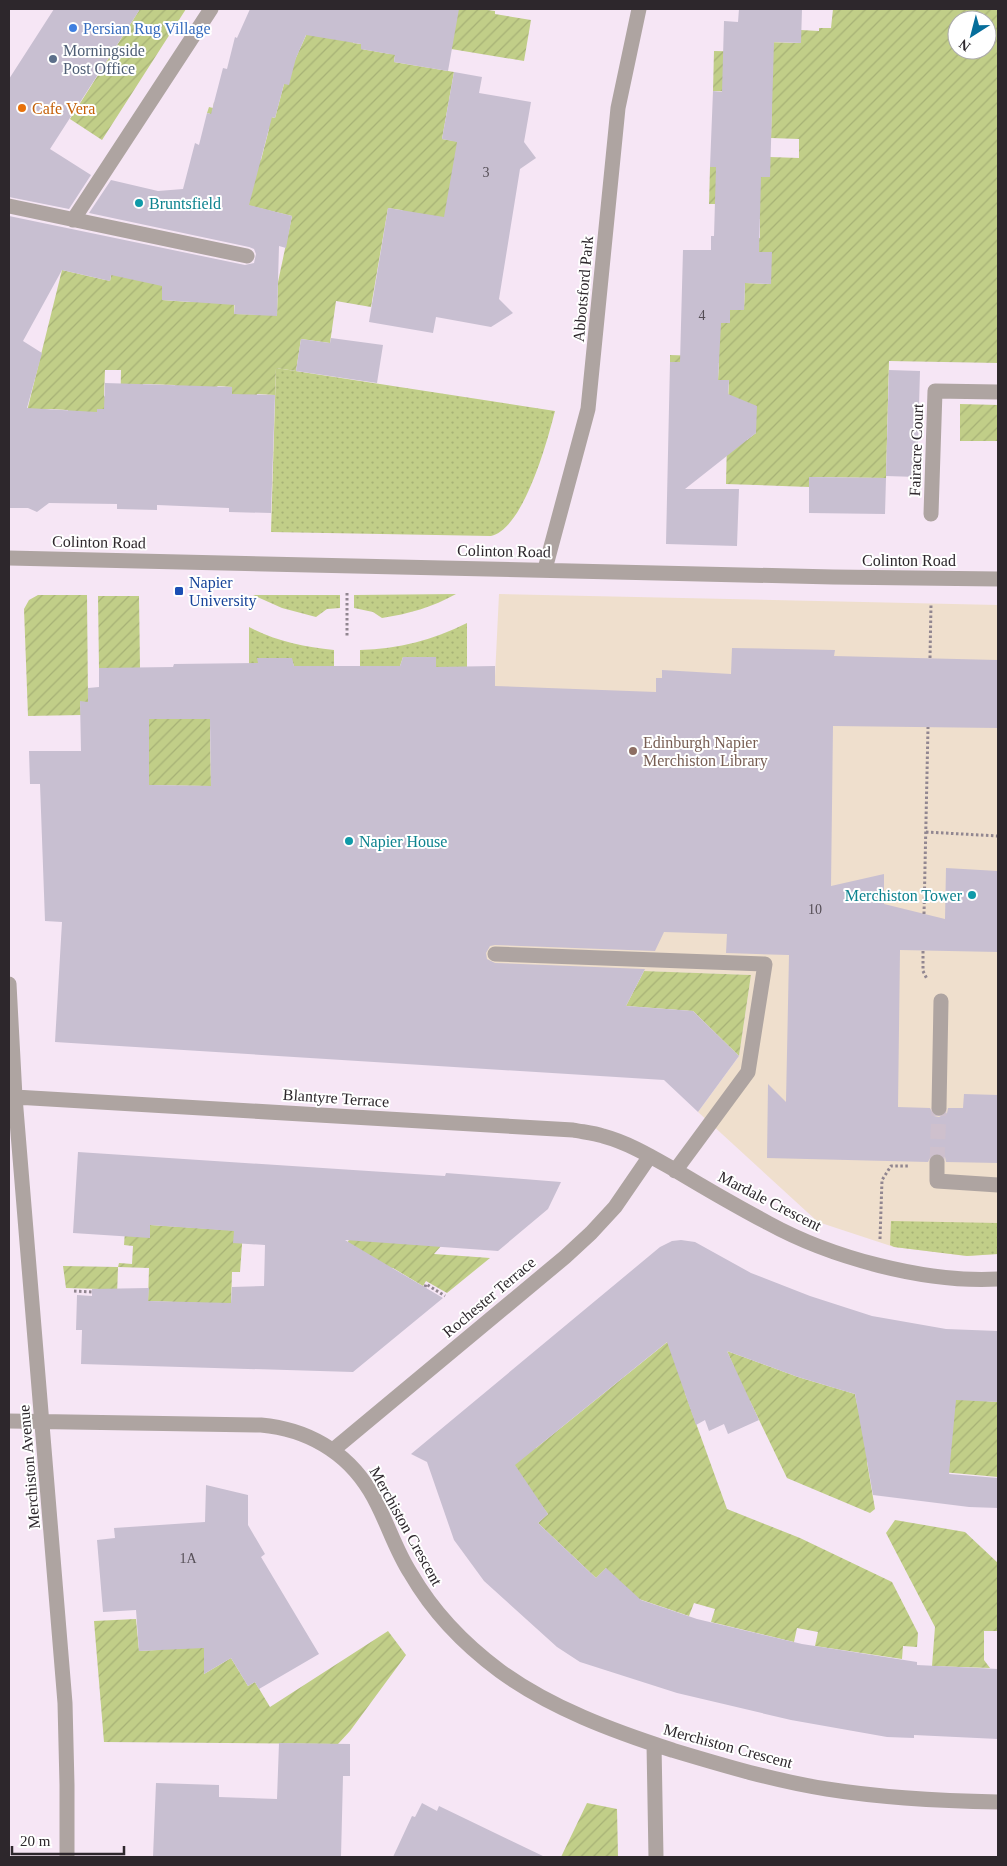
<svg xmlns="http://www.w3.org/2000/svg" width="1007" height="1866" viewBox="0 0 1007 1866" font-family="Georgia,serif">
<style>
.education{fill:#efdfcd}
.grass{fill:url(#grass-dots)}
.garden{fill:url(#garden-furrows);fill-rule:evenodd}
.building{fill:#c8bfd1;fill-rule:evenodd}
.lines{fill:none;stroke-linecap:round;stroke-linejoin:round}
.minor-tunnel{stroke:#cec0cd;stroke-width:15;stroke-dasharray:15 8;stroke-linecap:butt}
.path{stroke:#918690;stroke-width:3;stroke-dasharray:2.5 2.5;stroke-linecap:butt}
.minor{stroke:#aea4a1;stroke-width:15}
.shop-dot{fill:#3f7fe0;stroke:#fff;stroke-width:2}
.service-dot{fill:#5c6f8a;stroke:#fff;stroke-width:2}
.food-dot{fill:#e8710a;stroke:#fff;stroke-width:2}
.culture-dot{fill:#0f9aa8;stroke:#fff;stroke-width:2}
.transit-dot{fill:#1a4fb4;stroke:#fff;stroke-width:2}
.education-dot{fill:#8d6e63;stroke:#fff;stroke-width:2}
.labels{text-anchor:middle;dominant-baseline:central;stroke-width:4;stroke-linejoin:round;paint-order:stroke}
.number-label{font-size:14px;fill:#544d55}
.shop-label{font-size:16px;fill:#366cbe;stroke:#fff;text-anchor:start}
.service-label{font-size:16px;fill:#4e5e75;stroke:#fff;text-anchor:start}
.food-label{font-size:16px;fill:#c56008;stroke:#fff;text-anchor:start}
.culture-label{font-size:16px;fill:#0d838f;stroke:#fff;text-anchor:start}
.street-label{font-size:16px;fill:#2d272c;stroke:#fff}
.transit-label{font-size:16px;fill:#164399;stroke:#fff;text-anchor:start}
.education-label{font-size:16px;fill:#785e54;stroke:#fff;text-anchor:start}
</style>
<defs>
<pattern id="grass-dots" width="8" height="8" patternUnits="userSpaceOnUse" patternTransform="scale(1.25)"><rect width="8" height="8" fill="#c1ce88"/><path d="M2 2h.1M6 6h.1" fill="none" stroke="#a6b176" stroke-width="1.8" stroke-linecap="round"/></pattern>
<pattern id="garden-furrows" width="10" height="10" patternUnits="userSpaceOnUse" patternTransform="scale(1.25)"><rect width="10" height="10" fill="#c1ce88"/><path d="M-1 1l2-2M0 10L10 0M9 11l2-2" fill="none" stroke="#a6b176"/></pattern>
</defs>
<rect width="100%" height="100%" fill="#f6e6f5"/>
<path class="education" d="M499,594L998,605V1254L967,1256L894,1247L818,1222L698,1112L739,1056L751,975L481,965Z"/>
<path class="grass" d="M276,368L555,411C547,442 524,528 491,536L271,532Z
M456,594C433,607 408,614 382,618L373,612L354,608V595Z
M253,595H340V608L327,609L316,617L282,608Z
M467,623V667H436V657H403L400,666H360V650C399,649 433,640 467,623Z
M249,627C275,641 304,647 334,650V666H294L291,658H258V668H249Z
M891,1221L998,1223V1254L967,1256L894,1247L890,1245Z"/>
<path class="garden" d="M140,9H186L102,140L70,119Z
M318,9H480L495,11V14L531,20L524,61L397,40L394,62L454,72L442,139L461,142L487,241L401,210L388,208L371,307L336,301L330,343L301,339L296,371L276,368L275,395L257,394V419L231,432L232,387L218,386L174,417L175,385L143,384L142,416L120,425L121,370H105L104,396L107,399V409H97V436H67L68,410L50,409L27,411L62,270L110,281L118,242L162,286V300L190,302L236,270L234,314L277,315L278,282L292,216L227,200L256,159L261,160L269,129L207,113L209,107L213,108L214,102L275,118L284,84ZM355,32L393,39L390,54L361,49V44L353,43Z
M833,9H998V363L889,361L886,478L809,477V487L726,484L727,440H747L756,433V406L728,402L729,380H718L719,363L670,362V355L701,356L702,322H730V310H744L745,283L770,284L746,252L747,237L760,238V219L715,218V204H709L710,167H716V174L770,157L799,158V139L771,138L772,93L713,91L714,51L764,52L765,42L801,43V30L819,31V28H831ZM957,20H987V50H957Z
M960,404L998,405V441H960Z
M38,595H87L88,702H80L81,715L28,716L24,609L29,600Z
M98,596H139L140,668H99Z
M214,664L210,732L211,786L57,784L56,751H81V736L149,735V719H189V706Z
M644,971L751,975L739,1056L693,1011L626,1006Z
M120,1223L243,1231L240,1272H232L231,1304L148,1301L149,1268L118,1267L117,1296L100,1289L66,1288L63,1266L118,1267L119,1263L132,1264L133,1246L124,1245L125,1231Z
M350,1238L441,1246L434,1254L490,1258L447,1293L426,1281L423,1286L393,1268L331,1272Z
M671,1339L734,1367L727,1351L798,1377L855,1394L858,1409L874,1412L956,1399L998,1402V1477L931,1471L867,1462L875,1509L870,1513L787,1478L750,1401L685,1393L727,1509L800,1538L892,1582L918,1633L917,1647L903,1646L902,1659L815,1646L818,1632L797,1628L794,1642L711,1622L715,1609L694,1603L689,1616L618,1592L606,1568L596,1578L538,1523L548,1514L510,1463L513,1444L536,1448Z
M895,1520L965,1532L998,1563V1631H984V1660L990,1668L932,1666L935,1627L886,1533Z
M136,1619L139,1651L157,1650V1636L204,1626V1674L231,1658L248,1686L255,1682L270,1707L388,1631L406,1655L350,1731L338,1744L104,1742L94,1621Z
M587,1803L617,1809L618,1857H561Z"/>
<path class="building" d="M54,9H140L50,149L91,175L69,209L9,197V79Z
M250,9H459L448,71L394,62L395,55L361,49V44L306,35L296,58L289,85L284,84L275,118L272,117L249,205L292,216L286,248L279,246L277,316L234,314L235,305L162,300V286L111,275L110,281L62,270L23,341L42,353L27,408L97,412V409H104L105,383L232,387V394L275,395L271,513L229,512V508L157,505V510L117,509V504L49,503L37,512L28,508H9V216L245,265L254,263L256,254L254,249L249,247L89,213L111,180L158,191L183,189L195,143L199,145L207,113L211,114L223,68L227,69L235,37L237,38Z
M739,9H802L801,43L774,42L770,177H761L759,252H772L771,284L745,283L744,310H730V323H721L718,380H729L728,394L757,406L756,433L685,489H739L737,546L666,544L670,362H680L683,250H711V236H714L716,167H710L713,91L722,92L724,21L738,22Z
M454,72L482,77L479,93L531,102L524,142L536,158L520,169L499,299L513,313L491,327L436,317L433,333L369,322L388,208L444,217L457,142L442,139Z
M331,338L383,345L377,383L296,371L301,339L330,343Z
M889,370L920,371L917,477L886,476Z
M809,477L886,478L885,514L809,513Z
M732,648L835,650L834,656L998,660V728L833,726L831,886L884,874V904L945,919L946,868L998,871V952L900,950L898,1107L930,1108L934,1116L939,1117L947,1113L948,1108H963L964,1094L998,1095V1163L946,1162L945,1157L937,1153L932,1154L928,1162L767,1158L768,1084L786,1102L789,955L726,953L727,934L664,932L655,951L495,945L490,946L486,953L487,959L495,963L645,969L626,1006L693,1011L739,1056L698,1112L664,1080L55,1042L62,922L45,921L40,784H30L29,751H81L80,701L88,702V688L99,687V668L173,667L174,664L258,663L257,658H292L294,666H400L403,657H436V667L495,666V686L656,692V678H662V670L731,674ZM149,719H210L211,786L149,785Z
M78,1152L445,1176L446,1173L561,1182L548,1209L498,1251L345,1240L443,1298L353,1372L81,1364L82,1330H76L77,1295L92,1296V1289L149,1288L148,1301L231,1303L232,1287L264,1286L265,1245L233,1243L234,1231L150,1225V1238L73,1233Z
M681,1240L695,1242L751,1273L810,1296L872,1316L946,1329L998,1331V1402L956,1400L949,1474L998,1478V1508L969,1507L873,1495L855,1394L798,1377L727,1351L759,1420L728,1434L724,1424L709,1431L705,1420L696,1425L667,1342L515,1465L548,1514L538,1523L596,1578L606,1568L641,1600L697,1619L802,1644L917,1662V1665L998,1669V1739L914,1735V1738L887,1737L791,1720L677,1693L580,1662L557,1647L484,1581L454,1540L427,1462L411,1454L660,1247L672,1241Z
M206,1485L248,1495V1525L265,1554L261,1557L319,1654L259,1689L255,1682L248,1686L231,1658L204,1674V1648L139,1651L136,1610L103,1612L97,1540L115,1538L114,1528L205,1522Z
M279,1743L350,1744V1776H343L341,1857H153L156,1783L219,1785V1797L277,1799Z
M422,1803L437,1811L439,1806L545,1857H393L412,1816L415,1817Z"/>
<g class="lines">
<path class="minor-tunnel" d="M937,1162L939,1108"/>
<path class="path" d="M347,593V637
M930,658L931,604
M926,832L998,836
M924,914L928,727
M923,951V971L927,979
M880,1239L882,1180L891,1166H909
M425,1287L426,1284L445,1296
M74,1291L92,1292"/>
<path class="minor" d="M9,206L247,256
M73,220L211,9
M931,514L935,391L998,392
M9,558L833,577L998,579
M545,569L588,409L618,108L639,9
M495,954L765,964L748,1072L675,1171
M9,984L15,1097L65,1703L67,1785V1857
M15,1097L573,1130C583,1132 594,1133 603,1136C629,1143 652,1157 675,1170C705,1188 736,1206 768,1223C832,1258 925,1283 998,1279
M939,1108L941,1001
M937,1162V1181L998,1185
M9,1421L261,1425C306,1429 346,1451 370,1491C386,1517 394,1548 411,1574C433,1612 465,1645 500,1671C551,1708 613,1731 672,1750C722,1765 775,1781 827,1789C883,1798 941,1801 998,1802
M333,1450L565,1257L591,1233L615,1207L650,1156
M654,1744L656,1857"/>
</g>
<circle class="shop-dot" cx="73" cy="28" r="5"/>
<circle class="service-dot" cx="53" cy="59" r="5"/>
<circle class="food-dot" cx="22" cy="108" r="5"/>
<g class="culture-dot">
<circle cx="139" cy="203" r="5"/>
<circle cx="349" cy="841" r="5"/>
<circle cx="972" cy="895" r="5"/>
</g>
<rect class="transit-dot" x="174" y="586" width="10" height="10" rx="2.5"/>
<circle class="education-dot" cx="633" cy="751" r="5"/>
<g class="labels">
<g class="number-label">
<text x="486" y="172">3</text>
<text x="702" y="315">4</text>
<text x="815" y="909">10</text>
<text x="188" y="1558">1A</text>
</g>
<g class="shop-label">
<text x="83" y="28">Persian Rug Village</text>
</g>
<g class="service-label">
<text x="63" y="50">Morningside<tspan x="63" dy="18">Post Office</tspan></text>
</g>
<g class="food-label">
<text x="32" y="108">Cafe Vera</text>
</g>
<g class="culture-label">
<text x="149" y="203">Bruntsfield</text>
<text x="359" y="841">Napier House</text>
<text x="962" y="895" text-anchor="end">Merchiston Tower</text>
</g>
<g class="street-label">
<text transform="translate(583 289) rotate(-85)">Abbotsford Park</text>
<text transform="translate(916 450) rotate(-88)">Fairacre Court</text>
<text transform="translate(99 542) rotate(1)">Colinton Road</text>
<text transform="translate(504 551) rotate(1)">Colinton Road</text>
<text x="909" y="560">Colinton Road</text>
<text transform="translate(336 1098) rotate(4)">Blantyre Terrace</text>
<text transform="translate(770 1201) rotate(27)">Mardale Crescent</text>
<text transform="translate(489 1297) rotate(-40)">Rochester Terrace</text>
<text transform="translate(29 1467) rotate(-95)">Merchiston Avenue</text>
<text transform="translate(406 1526) rotate(61)">Merchiston Crescent</text>
<text transform="translate(728 1746) rotate(15)">Merchiston Crescent</text>
</g>
<g class="transit-label">
<text x="189" y="582">Napier<tspan x="189" dy="18">University</tspan></text>
</g>
<g class="education-label">
<text x="643" y="742">Edinburgh Napier<tspan x="643" dy="18">Merchiston Library</tspan></text>
</g>
</g>
<rect width="1007" height="1866" fill="none" stroke="#2d272c" stroke-width="20"/>
<g transform="translate(972 35) rotate(216)"><circle r="24" fill="#ffffff" stroke="#aba9ab"/>
<path d="M0-4L9 19L0 12L-9 19Z" fill="#066e9b"/>
<text y="-8" font-size="14" font-weight="bold" text-anchor="middle" fill="#2d272c">N</text>
</g>
<path d="M12 1846v8h112v-8" fill="none" stroke="#2d272c" stroke-width="2.5"/>
<text x="20" y="1846" font-size="15" fill="#2d272c" stroke="#ffffff" stroke-width="4" paint-order="stroke">20 m</text>
</svg>
